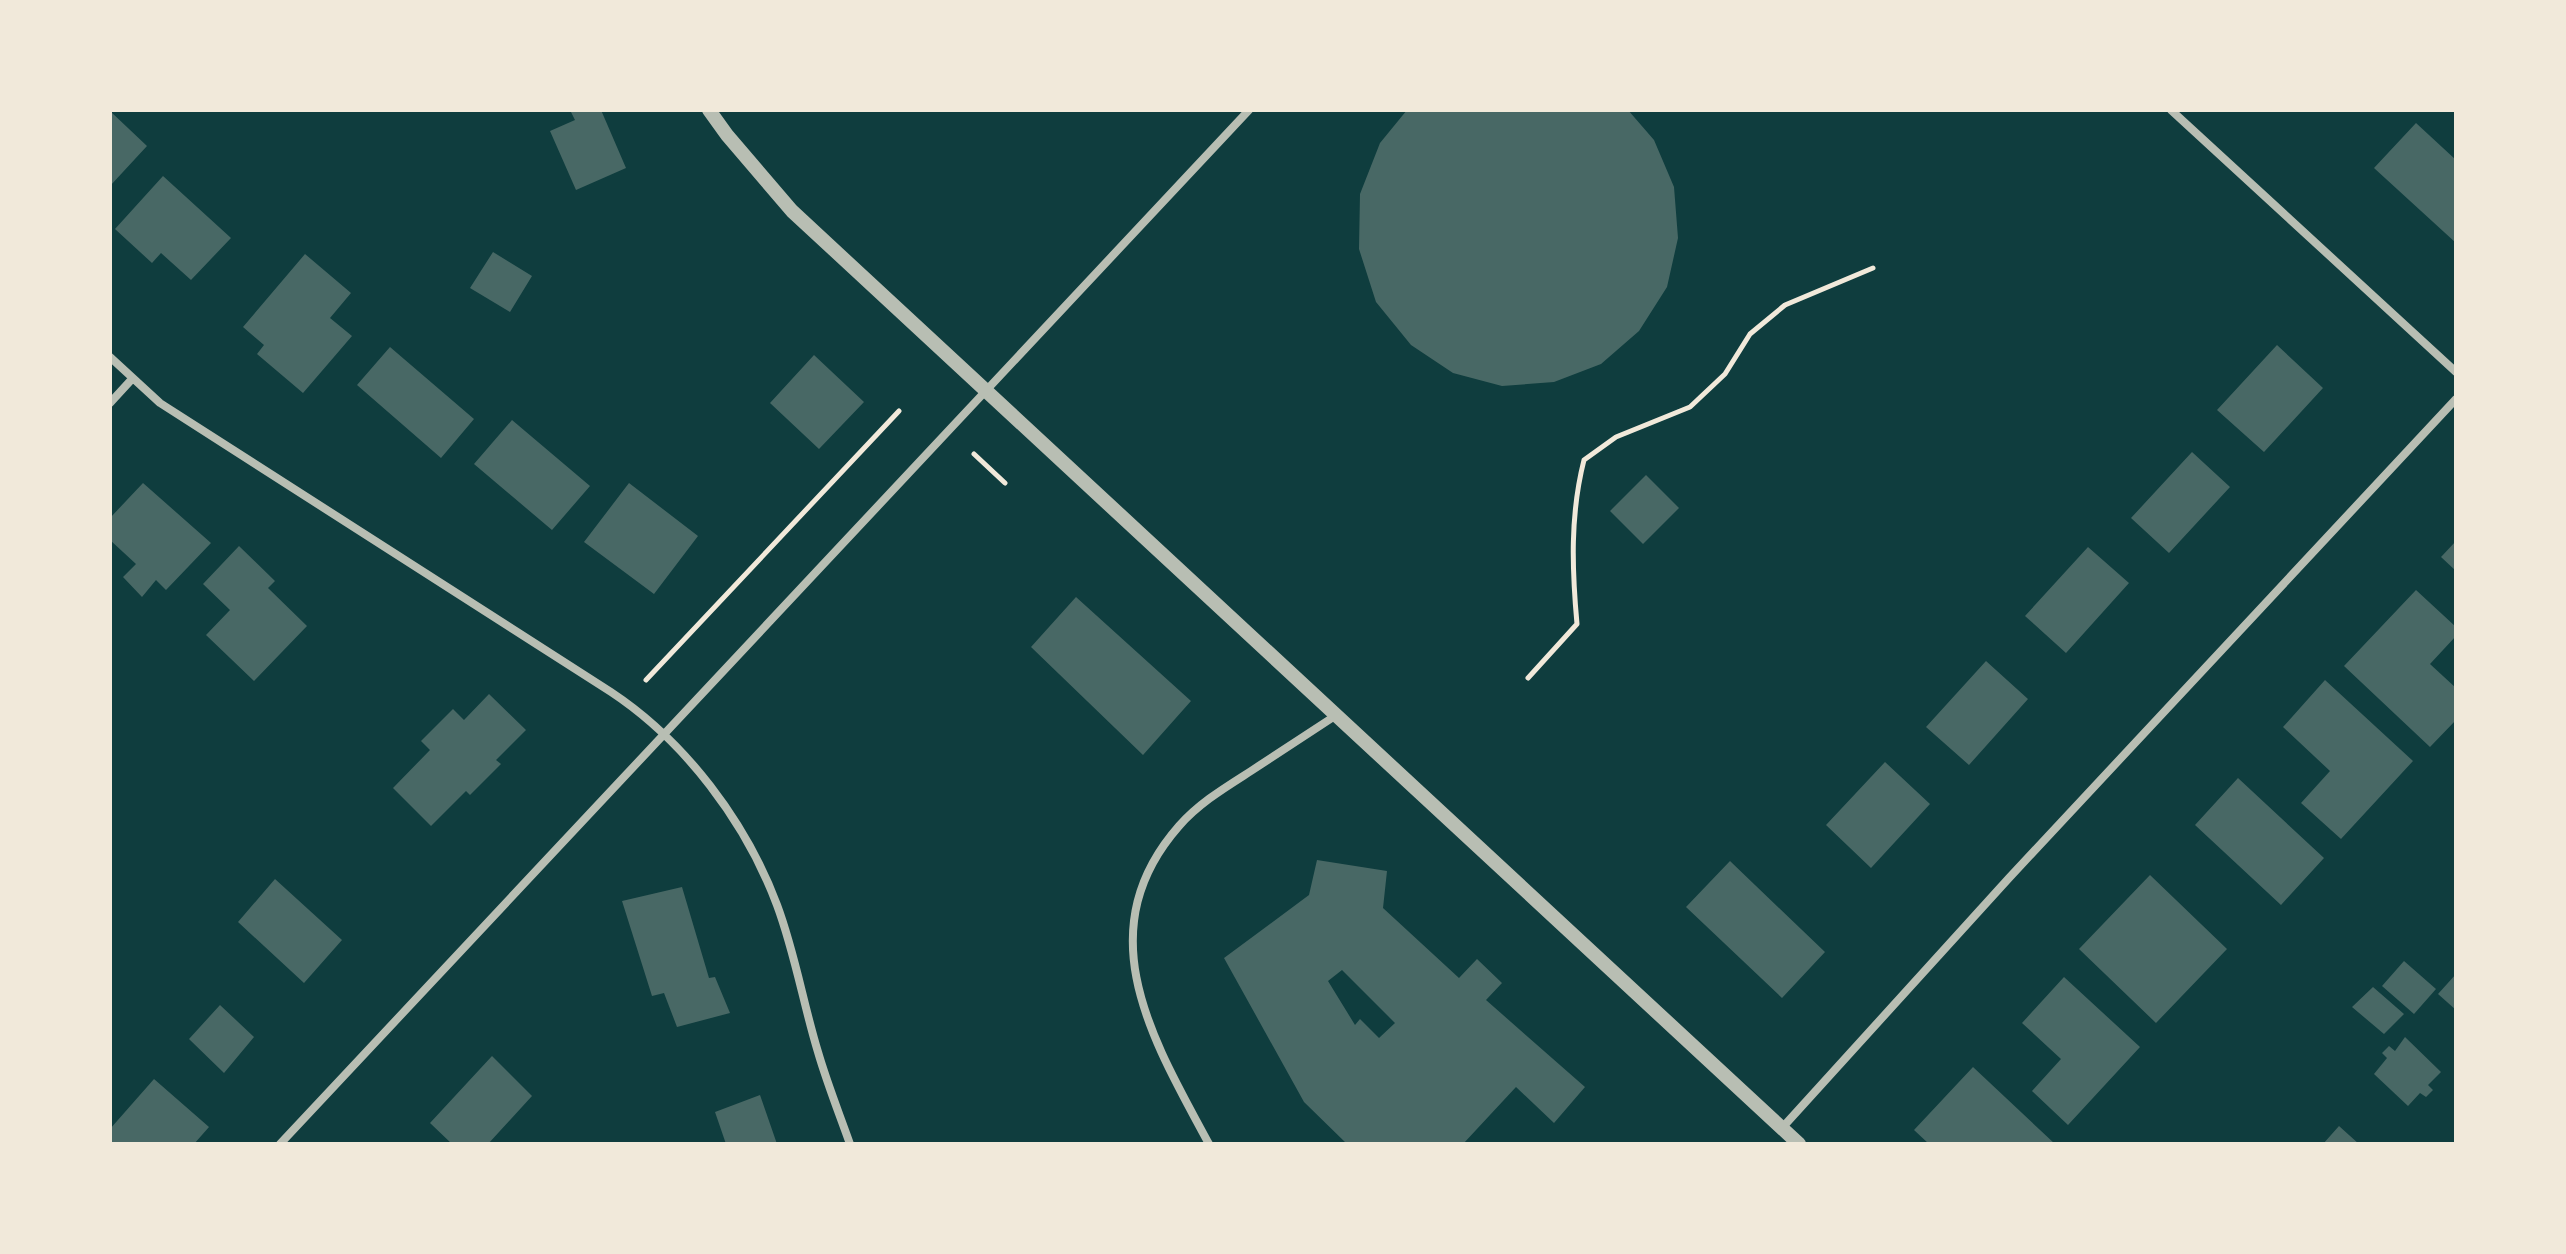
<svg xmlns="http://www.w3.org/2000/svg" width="2566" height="1254" viewBox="0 0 2566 1254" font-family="Jost,sans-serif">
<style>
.building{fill:#486865;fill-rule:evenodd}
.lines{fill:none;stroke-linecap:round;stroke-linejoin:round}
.path{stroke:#f1e9da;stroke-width:5}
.minor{stroke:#b8beb3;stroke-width:8}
.tertiary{stroke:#b8beb3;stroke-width:14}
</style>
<rect width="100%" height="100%" fill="#0f3d3e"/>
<path class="building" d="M570,110H601L626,168L576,190L550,131L575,120Z
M1407,110H1628L1654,140L1674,187L1678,238L1667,287L1639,331L1601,364L1554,382L1502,386L1453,373L1411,345L1376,302L1359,249L1360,194L1380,143Z
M110,111L147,146L110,186Z
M2416,123L2456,160V243L2374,168Z
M163,176L231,238L191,280L161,253L152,263L115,229Z
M493,252L532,276L510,312L470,288Z
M305,254L351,293L330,318L352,336L303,393L257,354L264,345L243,327Z
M2277,345L2323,388L2264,452L2217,410Z
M390,347L474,419L441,458L357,385Z
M814,355L864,402L819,449L770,403Z
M512,420L590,486L552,530L474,464Z
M2192,452L2230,487L2169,553L2131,518Z
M1646,475L1679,508L1643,544L1610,511Z
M143,483L211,543L166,590L156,580L142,597L123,577L136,564L110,540V518Z
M629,483L698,536L654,594L584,542Z
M2456,541V571L2441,557Z
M239,546L275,581L268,588L307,626L254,681L206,635L230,610L203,584Z
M2088,547L2129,583L2066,653L2025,616Z
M2416,590L2456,627V636L2430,664L2456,688V720L2430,747L2344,666Z
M1076,597L1191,701L1143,755L1031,647Z
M1986,661L2028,699L1969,765L1926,727Z
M2325,680L2413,761L2341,839L2301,803L2330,771L2283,727Z
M489,694L526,730L496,760L501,764L470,795L466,791L431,826L393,788L430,750L421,741L453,709L464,720Z
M1885,762L1930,804L1871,868L1826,825Z
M2238,778L2324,858L2281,905L2195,825Z
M1317,860L1387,871L1383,908L1459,978L1477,959L1502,983L1486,1000L1585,1087L1554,1123L1516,1087L1463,1144H1347L1304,1102L1224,958L1309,895ZM1342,970L1395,1023L1379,1038L1360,1019L1355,1025L1328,981Z
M1730,861L1825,952L1782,998L1686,907Z
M2150,875L2227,949L2156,1023L2079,949Z
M275,879L342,940L304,983L238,922Z
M682,887L709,978L715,977L730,1013L677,1027L664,993L652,996L622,901Z
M2404,961L2436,989L2414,1014L2382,986Z
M2456,974V1010L2438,994Z
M2064,977L2140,1047L2068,1125L2032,1091L2061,1059L2022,1023Z
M2373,987L2404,1014L2384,1034L2352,1007Z
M220,1005L254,1037L224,1073L189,1039Z
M2405,1037L2441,1072L2428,1085L2433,1090L2426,1097L2420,1093L2408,1106L2374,1074L2387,1058L2382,1053L2389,1046L2395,1051Z
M492,1056L532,1096L488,1144H452L430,1123Z
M1973,1067L2055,1144H1929L1914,1130Z
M154,1079L209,1127L194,1144H110V1129Z
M760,1095L777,1144H726L715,1112Z
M2339,1126L2359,1144H2323Z"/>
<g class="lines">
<path class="path" d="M974,454L1005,483
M1528,678L1577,624C1572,569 1570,515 1584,460L1616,437L1690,407L1725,374L1750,334L1785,305L1873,268
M646,680L899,411"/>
<path class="minor" d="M2171,110L2456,372
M110,357L160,403L611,692C685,741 746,822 777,905C795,953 803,1003 818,1052C827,1083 839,1113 850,1144
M110,403L132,379
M1782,1128L2009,878L2456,399
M280,1144L1249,110
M1209,1144C1153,1040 1086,932 1179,826C1199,803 1226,787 1251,771C1280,752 1309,733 1338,714"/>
<path class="tertiary" d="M709,110L727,135L792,211L1799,1144"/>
</g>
<rect width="2566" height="1254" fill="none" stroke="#f1e9da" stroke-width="224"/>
</svg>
